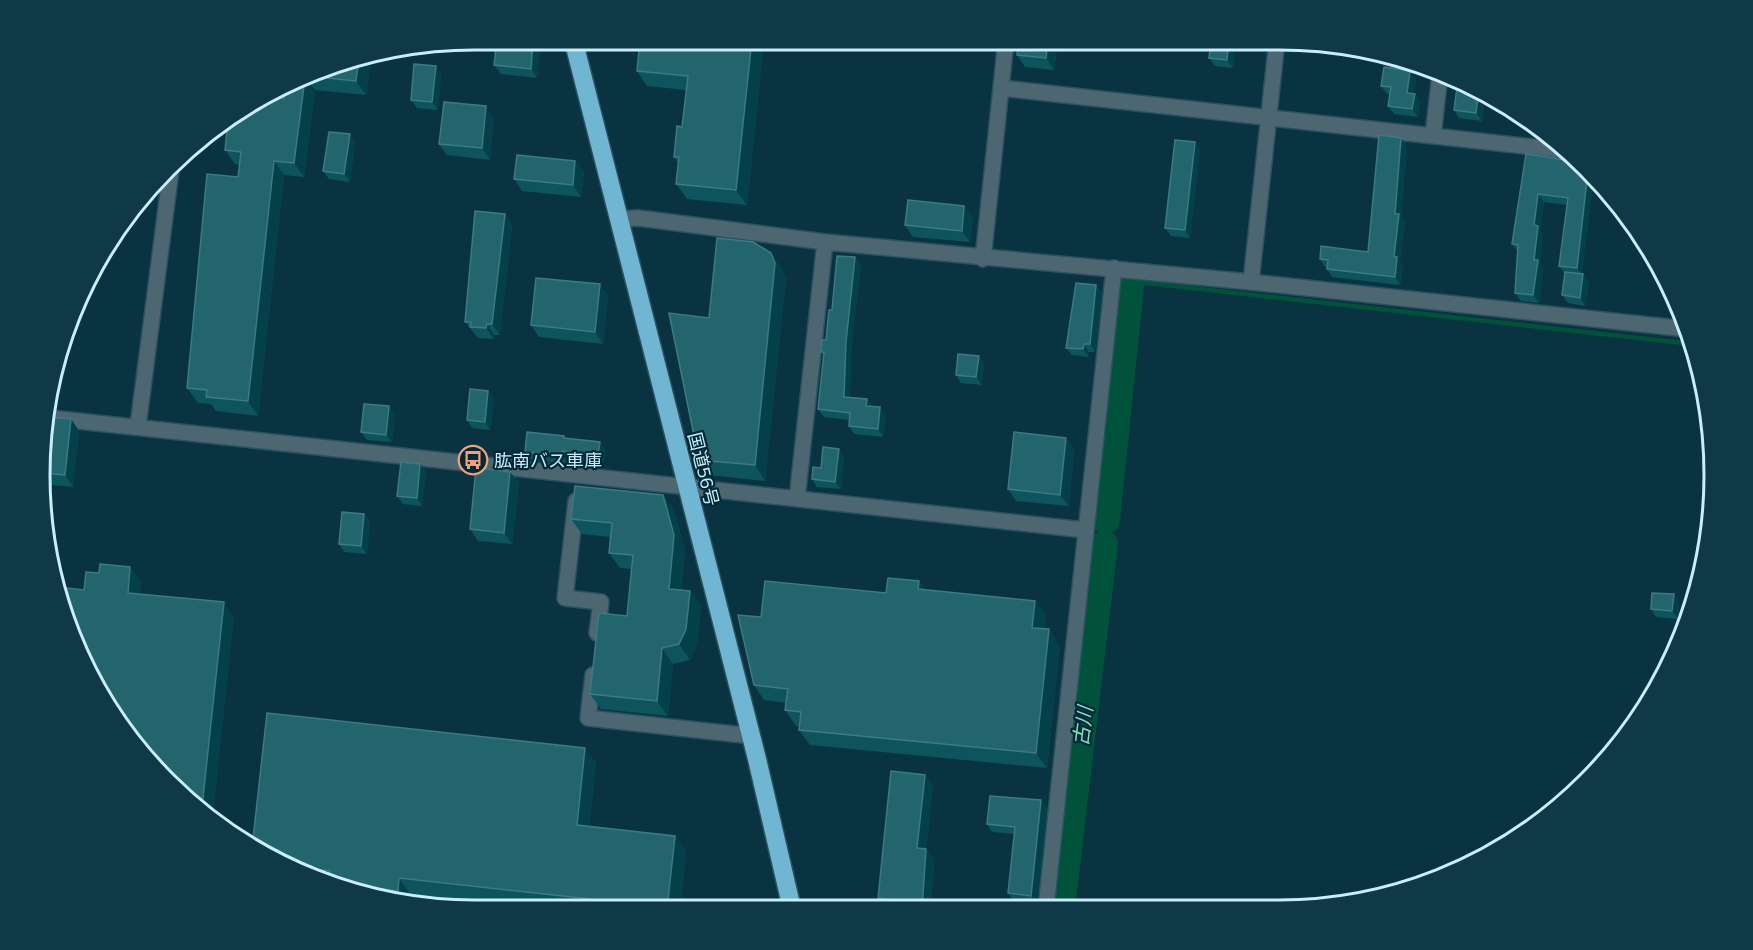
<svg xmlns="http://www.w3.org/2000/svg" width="1753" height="950" viewBox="0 0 1753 950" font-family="Commissioner,'Noto Sans JP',sans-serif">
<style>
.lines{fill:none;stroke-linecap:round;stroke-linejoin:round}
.stream{stroke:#01523b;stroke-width:4.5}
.river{stroke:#01523b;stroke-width:28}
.minor-casing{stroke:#29515f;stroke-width:18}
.highway-casing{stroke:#29515f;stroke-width:21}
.minor{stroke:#4d6772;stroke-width:15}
.highway{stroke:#70b5d1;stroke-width:18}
.wall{fill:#0e545c}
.shaded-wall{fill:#04404a}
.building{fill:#22656d;stroke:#3c7a84;stroke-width:1.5}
.labels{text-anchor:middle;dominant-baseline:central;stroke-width:4.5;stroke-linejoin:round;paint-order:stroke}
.poi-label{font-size:18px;fill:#c9edfc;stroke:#002937;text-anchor:start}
.street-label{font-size:18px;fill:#c9edfc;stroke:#002937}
.water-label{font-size:20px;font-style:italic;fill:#7fe2bb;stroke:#002937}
.rim{fill:none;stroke:#c9edfc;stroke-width:3}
</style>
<rect width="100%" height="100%" fill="#0a3341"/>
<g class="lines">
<path class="stream" d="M1130,286L1146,283L1692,344"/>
<path class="river" d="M1106,520L1130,286
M1061,908L1104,544"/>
<g class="minor-casing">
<path id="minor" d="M1001,88L1569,151
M1433,136L1440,74
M619,219L638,218L825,242
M983,259L1006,40
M1251,282L1277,40
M50,418L1085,530
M138,426L171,170
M797,499L825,242L1251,282L1687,329
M576,501L565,598L601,602L597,633
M593,675L588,718L752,736
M1046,908L1114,268"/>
</g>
<g class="highway-casing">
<path id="highway" d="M573,39L757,759L792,909"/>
</g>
<use href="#minor" class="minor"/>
<use href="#highway" class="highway"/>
</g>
<path class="wall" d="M634,39H764L747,205L687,199L676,184L678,163L674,157L682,127L686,90L647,86L637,71L639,46Z
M1058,40L1054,70L1025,67L1017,55Z
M532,42H533L540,52L537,78L501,74L494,65Z
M1235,45L1233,68L1215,66L1209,58Z
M371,56L366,95L315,90L304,177L284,175L258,416L216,411L211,404L198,403L187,388L238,177L240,165L235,164L225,150L284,98L285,89L335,62Z
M441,74L438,110L417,108L411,100Z
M1416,79L1414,93L1420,101L1418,117L1394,114L1388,106L1390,94H1387L1381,86Z
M1485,98L1482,121L1459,118L1454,110Z
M494,118L490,160L447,155L439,144Z
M355,142L350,182L329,179L323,171Z
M1407,146L1401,217L1405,222L1400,260L1403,265L1400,285L1332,277L1327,269V267H1325L1320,259L1368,252Z
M1200,150L1190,238L1171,236L1165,228Z
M1526,154L1565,160L1582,274L1589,282L1585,306L1568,303L1562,295L1565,274L1559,266L1567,205L1544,202L1540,230L1543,234L1540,264L1543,268L1539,303L1521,301L1515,293L1518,252L1512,244Z
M575,161L584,172L581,197L522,191L514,179Z
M964,206L973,218L970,242L913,237L905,225Z
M505,214L512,225L500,335H494V339L478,338L465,322Z
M855,257L861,265L851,350L850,397L867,399L872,406L886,415L883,437L854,434L849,426V420L824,417L818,409L824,356L821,352L826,340L832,310Z
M782,269L786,278L765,481L710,475L699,460Z
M600,284L608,296L603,344L539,337L531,325Z
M1102,293L1095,352H1089V357L1072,355L1066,348Z
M979,356L984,364L982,385L961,383L956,375Z
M488,391L494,398L490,430L472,428L467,420Z
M395,414L392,442L367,440L361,432Z
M48,417L71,419L79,431L73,487L42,484Z
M1066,438L1074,449L1069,506L1016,501L1008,489Z
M566,439L600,442L605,450L604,462L568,459L567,464L531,460L525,452Z
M844,457L841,489L817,487L812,479L821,468Z
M420,464L426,472L422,506L403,504L397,496Z
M510,472L519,483L512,544L478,541L470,529Z
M663,495L674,510L685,551L681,590L690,591L701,606L697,645L690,660L673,664L668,716L601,709L590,694L627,616L631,569L620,568L609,553L610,537L582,534L571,519Z
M364,514L370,522L367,554L344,552L339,544Z
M919,581L925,590L1035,601L1046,616L1044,629L1060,645L1047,768L810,745L799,730V726H796L785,710L786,703L764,700L754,685L761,617L886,593Z
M1679,602L1678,619L1656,617L1651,609Z
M596,763L589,826L675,836L686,851L680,909L556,910L410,894L409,904L362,896L257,853Z
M925,775L933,786L926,849L934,860L931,909H885L878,898Z
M1041,800L1047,808L1037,904L1014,901L1008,893L1015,834L992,832L987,824Z"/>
<path class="shaded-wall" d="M525,39H532L531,51L524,41Z
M752,39H764L747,205L736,190Z
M1048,40H1058L1054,70L1046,58Z
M1229,40H1232L1235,45L1233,68L1227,60Z
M533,42L540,52L537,78L531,69Z
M371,56L366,95L356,81L359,58Z
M436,66L441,74L438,110L432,102Z
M1410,71L1416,79L1413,101L1407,93Z
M305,78H306L315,90L304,177L294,163Z
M1479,90L1485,98L1482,121L1476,113Z
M1415,94L1420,101L1418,117L1412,109Z
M486,106L494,118L490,160L482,148Z
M350,134L355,142L350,182L344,174Z
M1401,138L1407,146L1401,217L1405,222L1400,260L1403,265L1400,285L1395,277L1394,256L1395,214Z
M1195,142L1200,150L1190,238L1185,230Z
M274,161L284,175L258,416L248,401Z
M575,161L584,172L581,197L573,185Z
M1588,171L1594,177L1582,276L1577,268Z
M1538,194L1544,202L1540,230L1543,234L1540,264L1543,268L1539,303L1533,295L1534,225Z
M964,206L973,218L970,242L962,231Z
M505,214L512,225L500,335L492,324Z
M771,253L782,269L786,278L765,481L755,465Z
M855,257L861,265L851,350L850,405L844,397L846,342Z
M1583,274L1589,282L1585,306L1580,298Z
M600,284L608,296L603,344L595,332Z
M1096,285L1102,293L1095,352L1090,344Z
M487,324L494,335V339L486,328Z
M1084,344L1089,352V357L1083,349Z
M979,356L984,364L982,385L976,377Z
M488,391L494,398L490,430L485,422Z
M867,399L872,407L866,406Z
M389,406L395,414L392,442L386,435Z
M880,407L886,415L883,437L878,429Z
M71,419L79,431L73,487L65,475Z
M1066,438L1074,449L1069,506L1060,495Z
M600,442L605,450L604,462L598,454Z
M839,449L844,457L841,489L835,482Z
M562,451L568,459L567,464L562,456Z
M420,464L426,472L422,506L417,498Z
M510,472L519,483L512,544L504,533Z
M663,495L674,510L685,551L679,604L669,589Z
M364,514L370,522L367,554L361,546Z
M130,567L141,582L139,608L128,593Z
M919,581L930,596L918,589Z
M690,591L701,606L697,645L690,660L679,644Z
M1674,594L1679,602L1678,619L1672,611Z
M1035,601L1046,616L1043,643L1032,628Z
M224,602L234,618L213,817L202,807Z
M1049,629L1060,645L1047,768L1036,753Z
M662,648L673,664L668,716L657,701Z
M585,748L596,763L587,840L577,825Z
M925,775L933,786L925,859L917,848Z
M1041,800L1047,808L1037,904L1031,896Z
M675,836L686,851L680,909H667Z
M926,849L934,860L931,909H922Z
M399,878L410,894L409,904L407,903L398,891Z"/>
<path class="building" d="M497,39H525L524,41L533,42L531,69L494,65Z
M640,39H752L736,190L676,184L679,157H674L677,126L682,127L688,76L637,71Z
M1018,40H1048L1046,58L1017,55Z
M1211,40H1229L1227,60L1209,58Z
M359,58L356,81L308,76L335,62Z
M414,64L436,66L432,102L411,100Z
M1384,67L1410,71L1407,93L1415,94L1412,109L1388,106L1391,87L1381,86Z
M305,78L294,163L274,161L248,401L206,397L207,390L187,388L207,174L238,177L241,152L225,150L228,119L270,97L284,98L285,89Z
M1457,87L1479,90L1476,113L1454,110Z
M444,102L486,106L482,148L439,144Z
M329,132L350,134L344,174L323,171Z
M1379,135L1401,138L1395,214H1399L1394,256L1397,257L1395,277L1327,269L1328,260L1320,259L1321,246L1368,252Z
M1175,140L1195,142L1185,230L1165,228Z
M1526,154L1565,160L1566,154L1573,155L1588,171L1577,268L1559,266L1568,198L1538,194L1534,225L1538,226L1534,260H1538L1533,295L1515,293L1518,245L1512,244Z
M517,155L575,161L573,185L514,179Z
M908,200L964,206L962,231L905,225Z
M475,211L505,214L492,324H487L486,328L470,327L471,322H465Z
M717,238L753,242L771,253L775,263L755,465L699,460L669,313L709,318Z
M837,256L855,257L846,342L844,397L867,399L866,406L880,407L878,429L849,426L850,413L818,409L824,352H821L822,340H826L829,310H832Z
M1565,272L1583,274L1580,298L1562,295Z
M536,278L600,284L595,332L531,325Z
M1076,283L1096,285L1090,344H1084L1083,349L1066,348Z
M958,354L979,356L976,377L956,375Z
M470,389L488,391L485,422L467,420Z
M364,404L389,406L386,435L361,432Z
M48,417L71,419L65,475L43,473Z
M527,432L564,436V438L600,442L598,454L562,451V456L525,452Z
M1014,432L1066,438L1060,495L1008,489Z
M823,447L839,449L835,482L812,479L813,467L821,468Z
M401,462L420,464L417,498L397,496Z
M476,468L510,472L504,533L470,529Z
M575,486L663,495L674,535L669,589L690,591L686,629L679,644L662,648L657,701L590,694L599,613L627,616L633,555L609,553L612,523L571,519Z
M342,512L364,514L361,546L339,544Z
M100,564L130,567L128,593L224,602L202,807L147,763L72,642L59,587L84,590L86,572L99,573Z
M888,578L919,581L918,589L1035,601L1032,628L1049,629L1036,753L799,730L801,712L785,710L788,689L754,685L738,615L761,617L765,581L886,593Z
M1652,593L1674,594L1672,611L1651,609Z
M267,713L585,748L577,825L675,836L667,909L588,910L590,899L399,878L398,891L331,883L328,882L330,871L290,866L257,853L252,848Z
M891,771L925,775L917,848L926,849L922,909H899L900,901L878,898Z
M990,796L1041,800L1031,896L1008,893L1015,827L987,824Z"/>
<defs>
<g id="bus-ring" transform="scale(1.5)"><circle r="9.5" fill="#002937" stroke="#f1a17c" stroke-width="1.5"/><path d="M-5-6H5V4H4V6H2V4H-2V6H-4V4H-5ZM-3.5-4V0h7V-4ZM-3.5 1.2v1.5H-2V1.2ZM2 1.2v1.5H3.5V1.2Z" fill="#f1a17c"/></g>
</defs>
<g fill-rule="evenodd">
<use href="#bus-ring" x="473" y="460"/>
</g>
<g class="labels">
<g class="poi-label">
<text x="494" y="460">肱南バス車庫</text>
</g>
<g class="street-label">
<text transform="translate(704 469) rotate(76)">国道56号</text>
</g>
<g class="water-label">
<text transform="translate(1082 726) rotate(-83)">古川</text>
</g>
</g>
<path d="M0 0H1753V950H0ZM475 50H1279A425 425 0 0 1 1704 475V475A425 425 0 0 1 1279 900H475A425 425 0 0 1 50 475V475A425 425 0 0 1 475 50Z" fill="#103947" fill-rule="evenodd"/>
<path class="rim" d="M475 50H1279A425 425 0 0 1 1704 475V475A425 425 0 0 1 1279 900H475A425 425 0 0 1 50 475V475A425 425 0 0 1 475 50Z"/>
</svg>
